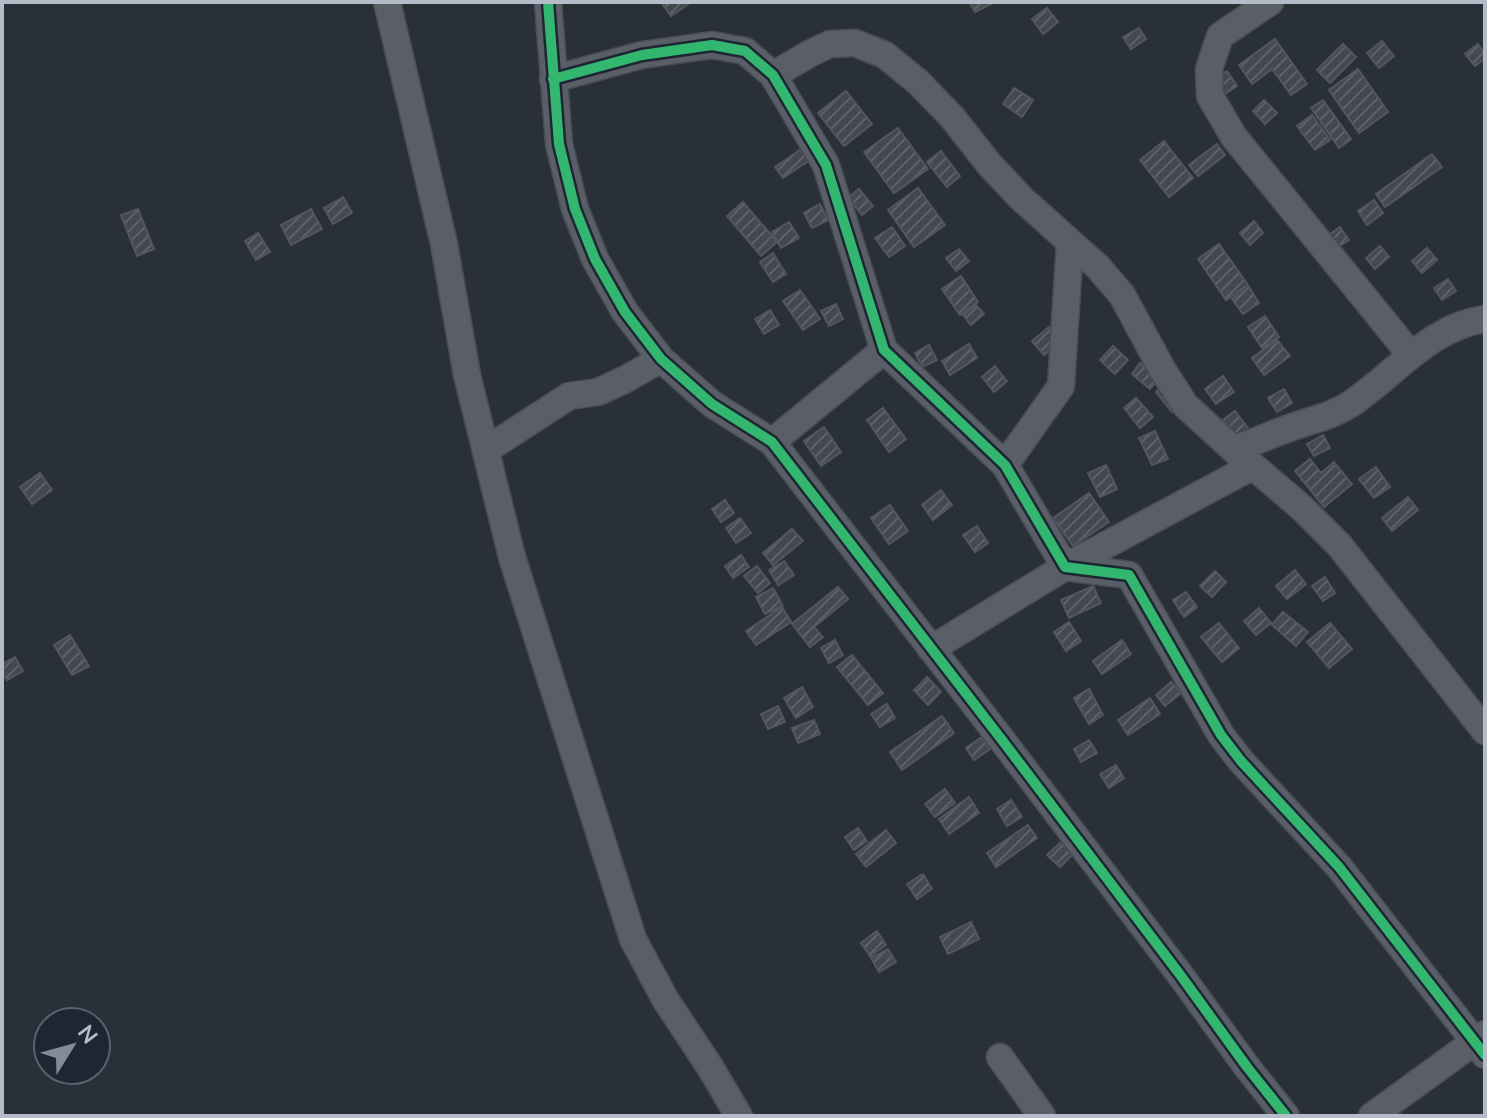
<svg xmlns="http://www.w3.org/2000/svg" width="1487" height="1118" viewBox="0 0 1487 1118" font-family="'Nunito Sans',sans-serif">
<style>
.building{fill:url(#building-hatch);stroke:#52575f;stroke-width:2}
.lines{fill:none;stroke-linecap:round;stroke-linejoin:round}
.street-casing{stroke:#484c53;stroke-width:29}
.street{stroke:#5a5e66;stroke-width:26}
.cycleway-casing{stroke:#1d2633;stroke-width:15}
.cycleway{stroke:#33b770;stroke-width:10}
</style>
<defs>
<pattern id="building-hatch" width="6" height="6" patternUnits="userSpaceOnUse" patternTransform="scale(2)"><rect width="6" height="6" fill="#444950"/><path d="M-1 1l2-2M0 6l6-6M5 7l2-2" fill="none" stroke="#5d6168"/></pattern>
</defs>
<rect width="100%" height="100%" fill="#2a3038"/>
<path class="building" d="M661,2H691L671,16Z
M969,2H990L991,4L975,12Z
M1047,8L1058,22L1043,34L1032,19Z
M1139,28L1146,39L1131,49L1123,37Z
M1275,39L1307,84L1291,95L1272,69L1252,84L1239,65Z
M1382,41L1394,56L1379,68L1367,53Z
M1343,44L1356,57L1330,83L1317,70Z
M1478,44L1485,54V58L1475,66L1465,54Z
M1358,69L1388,112L1359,133L1329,90Z
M1227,71L1237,86L1222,96L1212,80Z
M1014,88L1033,100L1022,117L1003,104Z
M846,91L872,124L844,146L818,113Z
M1264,100L1277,113L1265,124L1253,111Z
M1323,100L1351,139L1339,148L1311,108Z
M1312,115L1330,140L1315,150L1297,126Z
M898,128L928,169L894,193L864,152Z
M1164,141L1193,178L1169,197L1140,160Z
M1217,144L1225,155L1198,176L1189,165Z
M804,147L813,158L783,178L775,167Z
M941,151L960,176L947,187L927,162Z
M1432,154L1442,167L1385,207L1376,194Z
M918,188L945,225L914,247L888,210Z
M859,189L873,206L862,215L848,198Z
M343,197L352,213L333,224L324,208Z
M1374,200L1383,213L1367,225L1358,211Z
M743,202L777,242L761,256L727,216Z
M820,204L828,220L812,228L804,213Z
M138,209L154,249L137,256L121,215Z
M311,209L322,229L291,245L281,225Z
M1254,221L1263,233L1250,245L1240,233Z
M789,222L799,238L781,248L772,232Z
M892,227L905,246L889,257L875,238Z
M1340,227L1349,240L1335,249L1326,237Z
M258,233L270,252L256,260L245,241Z
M1219,244L1248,285L1226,300L1198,259Z
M1380,246L1389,257L1375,269L1366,258Z
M1427,248L1437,260L1422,273L1412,261Z
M959,249L969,261L956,271L946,258Z
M773,253L786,274L773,282L760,262Z
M961,276L978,302L960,315L942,289Z
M1448,279L1456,291L1442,300L1434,288Z
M1249,287L1259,303L1243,314L1232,299Z
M800,290L820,319L803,330L783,301Z
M836,304L843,319L829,326L821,311Z
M976,305L984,314L971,325L963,315Z
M770,310L779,325L764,334L755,319Z
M1265,316L1279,337L1262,348L1248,327Z
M1049,327L1061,341L1044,355L1032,341Z
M1277,340L1290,356L1264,375L1252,358Z
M969,344L977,358L950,375L942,361Z
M929,345L937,360L922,367L915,353Z
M1113,346L1128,360L1115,374L1100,360Z
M1140,363L1159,378L1150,389L1132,374Z
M995,366L1007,381L994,392L982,377Z
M1223,376L1234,392L1216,404L1205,389Z
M1165,384L1182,404L1172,412L1156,392Z
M1284,389L1292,403L1277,412L1268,398Z
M1136,398L1153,417L1140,428L1124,408Z
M883,408L906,439L889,452L867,420Z
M1235,411L1251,432L1239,441L1223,420Z
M824,427L841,452L821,466L804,441Z
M1155,431L1168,459L1152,465L1139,438Z
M1323,435L1330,448L1314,456L1307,444Z
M1310,459L1321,473L1334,462L1352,484L1324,507L1295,471Z
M1106,465L1117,489L1100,497L1088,473Z
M1376,467L1390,487L1374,498L1359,479Z
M40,473L52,490L32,504L20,487Z
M941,490L952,505L933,520L922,505Z
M1089,493L1109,522L1073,546L1053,518Z
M1408,497L1418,510L1392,531L1382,518Z
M725,500L734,513L721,522L712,509Z
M890,505L908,531L889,544L871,518Z
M740,518L751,533L736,543L726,528Z
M977,526L988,543L975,552L963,535Z
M792,529L803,541L773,565L763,553Z
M741,555L749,567L733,578L725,566Z
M784,561L794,575L778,585L769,570Z
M757,566L770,583L758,593L744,576Z
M1295,570L1306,584L1287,599L1276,586Z
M1215,571L1226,582L1212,597L1200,586Z
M1325,577L1335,593L1323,601L1312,586Z
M1093,586L1101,603L1069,618L1061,600Z
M838,587L848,599L814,627L823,637L810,647L792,624Z
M773,588L783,606L765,614L756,597Z
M1186,592L1197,607L1184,617L1173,600Z
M782,607L791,622L756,645L746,631Z
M1259,608L1271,623L1256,635L1244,621Z
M1283,612L1308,632L1296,646L1272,625Z
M1069,622L1081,641L1066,651L1054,632Z
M1219,623L1239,648L1222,662L1201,637Z
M1330,623L1352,649L1329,668L1307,642Z
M70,635L89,666L72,675L54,645Z
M835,640L843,655L829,663L821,648Z
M1122,640L1131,654L1102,674L1093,661Z
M852,655L883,693L868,705L837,667Z
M15,657L23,671L7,680L2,672V664Z
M927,677L941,692L928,705L914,690Z
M1171,682L1181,693L1165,706L1156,695Z
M802,687L813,707L796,718L784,698Z
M1089,689L1103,715L1089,724L1074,698Z
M1150,698L1160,714L1128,735L1118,720Z
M887,704L895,718L880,727L871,714Z
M778,706L785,722L768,729L761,714Z
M942,716L954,733L902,770L890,752Z
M814,720L820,734L798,743L792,728Z
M982,737L990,749L974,760L966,748Z
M1089,740L1097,753L1081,762L1074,749Z
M1116,765L1124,778L1109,788L1100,774Z
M945,789L955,803L935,817L925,804Z
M969,797L979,813L949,834L939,819Z
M1011,800L1022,817L1007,826L997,809Z
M1028,825L1037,838L996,867L987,853Z
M858,828L867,841L854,850L845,837Z
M886,830L896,843L866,867L856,854Z
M1062,841L1074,853L1060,867L1047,855Z
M923,874L932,889L917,899L907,884Z
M971,922L979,939L948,954L940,937Z
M877,931L886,945L870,956L861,943Z
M888,949L896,962L879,972L871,958Z"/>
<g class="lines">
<g class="street-casing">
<path id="street" d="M387,2L444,244L467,375L512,557L633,939L665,999L710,1067L739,1116
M548,2L559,144L575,209L595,259L625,312L661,359L712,404L772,442L1002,740L1181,976L1247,1067L1286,1116
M1270,2L1220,36L1209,69L1210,96L1234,137L1411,355
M773,75L809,54L830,44L855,43L885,55L918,82L952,117L989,164L1022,199L1098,267L1122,295L1162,369L1185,405L1233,449L1302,508L1340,546L1485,731
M553,79L642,55L712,45L745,51L773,75L826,165L884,350L1005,465L1065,567L1129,575L1221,735L1241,761L1339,867L1485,1055
M772,442L884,350
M1233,449C1251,444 1267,436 1284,430C1308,420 1330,418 1352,403C1395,374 1431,326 1485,319
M486,450L569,396L598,392L626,379L661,359
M1005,465L1061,386L1070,242
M931,649L1065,567L1253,466
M1000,1057L1042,1116
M1372,1116L1485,1034"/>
</g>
<use href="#street" class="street"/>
<g class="cycleway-casing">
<path id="cycleway" d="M548,2L559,144L575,209L595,259L625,312L661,359L712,404L772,442L1002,740L1181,976L1247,1067L1286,1116
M553,79L642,55L712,45L745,51L773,75L826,165L884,350L1005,465L1065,567L1129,575L1221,735L1241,761L1339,867L1485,1055"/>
</g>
<use href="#cycleway" class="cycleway"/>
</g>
<rect width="1487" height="1118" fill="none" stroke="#b4bcc9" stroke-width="8"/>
<g transform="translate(72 1046) rotate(53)"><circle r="38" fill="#1d2633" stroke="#59626f" stroke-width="2"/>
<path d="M0-6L14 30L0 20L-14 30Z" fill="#848b96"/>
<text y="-12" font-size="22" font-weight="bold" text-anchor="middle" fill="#b4bcc9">N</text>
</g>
</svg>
